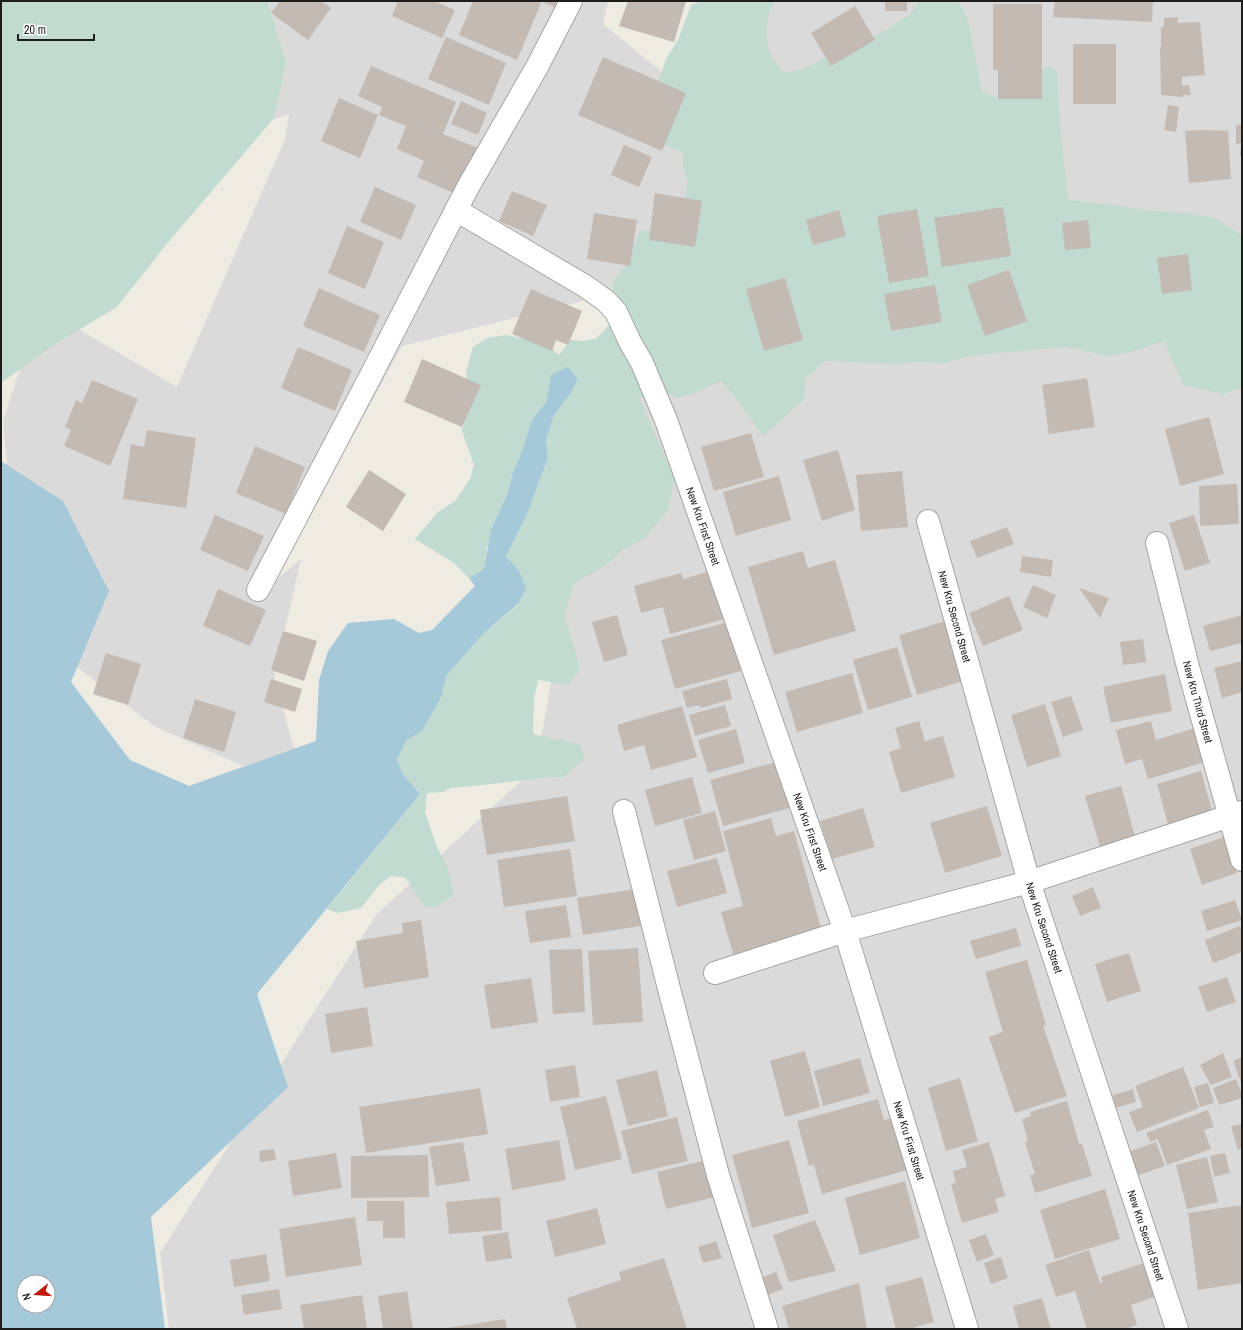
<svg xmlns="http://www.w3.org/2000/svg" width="1243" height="1330" viewBox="0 0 1243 1330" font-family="'Archivo Narrow',sans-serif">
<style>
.residential{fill:#dbdada}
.wetland{fill:#c1dbd1}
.water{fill:#a5c9d9;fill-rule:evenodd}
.building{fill:#c2bab3}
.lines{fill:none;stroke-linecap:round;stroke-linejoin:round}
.minor-casing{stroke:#a4a4a4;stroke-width:24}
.minor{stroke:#fff;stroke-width:22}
.labels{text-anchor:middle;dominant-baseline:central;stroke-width:4;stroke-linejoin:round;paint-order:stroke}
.street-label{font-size:11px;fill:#1d1d1d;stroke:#fff}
</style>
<rect width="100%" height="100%" fill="#eeebe3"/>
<path class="residential" d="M217,1H608L603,24L733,130L706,270L402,346L320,496L277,579L301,559L274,677L307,795L154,726L43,641L21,628L3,420L41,307L177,387L285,139L289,114L147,164Z
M755,1H1242V1329H169L160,1253L376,915L536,767L609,356L763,102Z"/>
<path class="wetland" d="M1,1H267L286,62L274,118L165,246L117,307L55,344L1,383Z
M703,1H775C764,16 765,38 771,55C774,61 780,67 784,73L807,68L833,53L857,46L881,33L908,16L920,1H958L968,19L982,92L998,98L1035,77L1049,65L1057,72L1060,125L1068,200L1114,205L1145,210L1187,213L1215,218L1240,234L1242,237V388L1223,394L1183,385L1164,341L1128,353L1109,356L1066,347L970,356L945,363L916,362L897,364L825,361L806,378L804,399L764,436C748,418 738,398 721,381L692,394L679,398L657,391L639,398L675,479L668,510L645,538L623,550L606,565L573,584L565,616L580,669L569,685L538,680L534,699L533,734L579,744L585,758L564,777L541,778L473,786L451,788L443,792L427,793L425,812L437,847L448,868L454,895L435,908L424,906L406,878L391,876L379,885L361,908L337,913L327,909L420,794L403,774L397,759L407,740L422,731L441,698L447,675L483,634L518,605L520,572L506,556L526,517L548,458L546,440L554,416L571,393L578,379L551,375L546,402L532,420L522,451L513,472L507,495L487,547L484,568L481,571L469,578L454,563L415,539L437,513L455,501L470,479L474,465L462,431L469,401L466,373L473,347L487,338L506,335L548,344L559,355L571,340L584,341L597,338L620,313L612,284L630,259L640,230L680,234L688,181L683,168V153L641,135L638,121L660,77L666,59L678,40L691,5Z"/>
<path class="water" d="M568,367L578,379L571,393L554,416L546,440L548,458L526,517L506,556L520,572L526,589L518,604L483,634L447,675L441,698L422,731L407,740L397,759L403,774L420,794L257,994L288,1087L151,1217L165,1329H1V461L63,501L109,591L71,682L130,760L189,786L316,741L319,680L328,651L348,623L394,619L419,633L432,630L475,586L469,578L481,571L484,568L491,530L507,495L513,472L522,451L532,420L546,402L551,375ZM24,1282H48V1306H24Z"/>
<path class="building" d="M280,1H321L331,8L308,40L271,13Z
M398,1H434L455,10L442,38L392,16Z
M473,1H535L541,3L517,60L459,35Z
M540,1H559L556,8Z
M628,1H686L674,42L619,26Z
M885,1H907V11H885Z
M1055,1H1153L1152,22L1053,17Z
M993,4H1042V99H998V70H993Z
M855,6L875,40L831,66L811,33Z
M1178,17L1177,23L1200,22L1205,75L1182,77V86L1189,85L1191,95H1183V97L1161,95L1160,48L1161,46V27L1164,26V18Z
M446,37L506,63L489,105L428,79Z
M1073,44H1116V104H1073Z
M603,57L686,93L662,151L578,115Z
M371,66L456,102L443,134L478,148L458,195L417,177L424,161L397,149L406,126L379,115L382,107L358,96Z
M339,98L378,115L360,158L321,141Z
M461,101L487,113L478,135L451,124Z
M1168,105L1179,107L1176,132L1164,130Z
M1236,125H1242V156H1240L1241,143L1236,144Z
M1201,130L1228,131L1231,179L1189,183L1185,131Z
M624,145L652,157L639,187L611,175Z
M375,187L416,205L401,240L360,222Z
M512,191L547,205L533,236L499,221Z
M655,193L702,201L695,247L649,240Z
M1003,207L1011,256L942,267L934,218Z
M917,209L929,276L889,283L877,216Z
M839,210L846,236L813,245L806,220Z
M594,213L637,220L630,266L587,259Z
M1088,220L1091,248L1065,250L1062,223Z
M347,226L384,242L365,289L328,273Z
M1188,254L1192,290L1162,294L1157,258Z
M1009,270L1027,321L985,336L967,285Z
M785,278L803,340L764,351L746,289Z
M935,285L942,322L891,331L884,294Z
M319,288L380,315L364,352L303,326Z
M531,289L582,311L568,345L556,340L552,351L512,334Z
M298,347L352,370L335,411L281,388Z
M422,359L481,385L462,427L404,402Z
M1087,378L1095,427L1049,434L1042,385Z
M92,380L138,399L110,466L64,446L71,430L65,427L76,400L82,403Z
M1209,417L1224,474L1180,486L1165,429Z
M147,430L196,438L186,508L123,499L131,444L144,447Z
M751,433L764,477L714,491L701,447Z
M255,446L305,467L286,514L236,493Z
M838,450L855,510L822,521L803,460Z
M369,470L406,494L383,531L346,507Z
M902,471L908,527L861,531L856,475Z
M779,476L791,520L736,536L723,492Z
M1237,484L1239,524L1200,526L1199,486Z
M215,515L264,536L248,571L200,550Z
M1194,515L1210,563L1185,571L1169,523Z
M1007,527L1014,544L977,558L970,541Z
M803,551L808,568L835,560L856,631L774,655L748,567Z
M1022,556L1053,560L1051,577L1020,572Z
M714,570L728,618L670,634L663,607L641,613L634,586L681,573L683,579Z
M1033,585L1056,595L1047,618L1023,607Z
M1079,588L1109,598L1100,618Z
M218,589L266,610L250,646L203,626Z
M1009,596L1023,630L983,646L969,613Z
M617,615L628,655L604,662L592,622Z
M1242,615V643L1210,651L1203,626Z
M949,620L967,680L917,695L899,635Z
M728,622L741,671L675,689L661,640Z
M283,631L317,641L304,681L271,670Z
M1143,639L1146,662L1123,665L1120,642Z
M897,647L912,697L868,710L853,660Z
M106,653L141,664L128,705L93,694Z
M1242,661V692L1222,698L1214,668Z
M852,673L863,713L797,732L785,692Z
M1165,674L1172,711L1111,723L1103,687Z
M271,679L302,689L295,712L264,702Z
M727,679L732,699L701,708L699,705L687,708L682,691Z
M1071,696L1083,730L1063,737L1051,702Z
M195,699L236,712L224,752L183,738Z
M1045,704L1061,756L1027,767L1011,715Z
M725,705L731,726L695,736L689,715Z
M682,706L697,757L651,770L644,745L624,751L617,725Z
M919,721L925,741L943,736L955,777L901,793L889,752L901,748L895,728Z
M1151,721L1156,740L1195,728L1205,762L1148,779L1142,759L1125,764L1116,730Z
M736,729L745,763L708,773L698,740Z
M780,761L793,807L723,826L710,780Z
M1201,771L1212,811L1168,824L1157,784Z
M692,777L702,813L655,826L645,790Z
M1121,786L1136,840L1101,850L1085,796Z
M567,796L575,841L487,855L480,810Z
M987,806L1002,856L945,873L930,823Z
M863,808L875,847L832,859L820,821Z
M715,811L726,851L694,860L683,820Z
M771,818L776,836L794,831L822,932L734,957L721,912L743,906L723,831Z
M1224,837L1237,873L1202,885L1190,849Z
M570,849L577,896L504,907L497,860Z
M717,858L727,893L677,907L667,871Z
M1093,887L1101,908L1080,916L1072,896Z
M642,888L647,925L583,935L577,898Z
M1235,900L1242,920L1207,931L1201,911Z
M566,905L571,937L530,943L525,911Z
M421,920L429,977L364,988L356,941L403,933L402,923Z
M1240,926L1242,932V952L1213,963L1205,940Z
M1016,928L1021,946L976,959L970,941Z
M638,948L643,1022L593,1025L588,951Z
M582,949L585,1012L553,1014L549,950Z
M1129,953L1141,991L1107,1002L1095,964Z
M1027,960L1046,1025L1043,1026L1067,1096L1015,1113L989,1037L1003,1032L985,972Z
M1227,977L1236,1002L1207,1012L1198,987Z
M531,978L538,1022L491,1029L484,985Z
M367,1007L373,1046L331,1053L325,1014Z
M805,1051L820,1107L785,1117L770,1061Z
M1223,1053L1232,1077L1211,1085L1200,1065Z
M1242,1057V1085L1233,1061Z
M860,1058L870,1093L823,1106L814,1071Z
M575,1065L580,1097L550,1102L545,1070Z
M1183,1067L1199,1108L1137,1132L1129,1112L1143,1107L1135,1086Z
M657,1070L668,1116L628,1126L616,1080Z
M960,1078L978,1141L946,1151L928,1088Z
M1236,1079L1242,1094V1098L1219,1105L1213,1088Z
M1208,1083L1214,1103L1200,1107L1194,1087Z
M480,1088L488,1134L366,1153L359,1107Z
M1133,1089L1136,1102L1116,1108L1113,1095Z
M606,1096L622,1159L575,1170L560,1107Z
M878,1099L884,1120L892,1118L907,1170L822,1194L814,1165L809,1166L797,1121Z
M1067,1101L1079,1144H1082L1092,1176L1035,1193L1030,1175L1035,1174L1025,1142L1028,1141L1022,1119L1031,1116L1030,1112Z
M1208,1110L1214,1127L1204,1130L1211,1149L1167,1165L1158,1139L1150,1142L1146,1133Z
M677,1117L688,1161L632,1174L621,1131Z
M1242,1124V1148L1238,1150L1231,1126Z
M559,1140L566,1180L512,1190L505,1149Z
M789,1140L809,1213L752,1228L732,1155Z
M463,1142L470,1181L436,1186L429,1147Z
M989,1142L1005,1196L995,1199L999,1212L962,1223L951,1184L956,1183L953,1171L967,1167L962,1150Z
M1156,1142L1165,1166L1136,1176L1128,1152Z
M274,1149L276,1160L260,1162L259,1151Z
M336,1153L342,1188L293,1196L288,1161Z
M1225,1153L1230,1173L1214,1177L1210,1156Z
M428,1155L429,1197L351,1198V1156Z
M1207,1157L1218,1202L1187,1209L1176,1165Z
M706,1160L715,1197L666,1209L657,1172Z
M905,1181L920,1238L860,1255L845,1198Z
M1105,1189L1120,1239L1055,1259L1040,1210Z
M500,1197L502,1230L449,1234L446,1202Z
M367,1201H404L405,1238H383V1221H367Z
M1242,1205V1283L1198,1290L1188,1213Z
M597,1208L606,1244L555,1257L546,1221Z
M355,1217L362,1265L286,1277L279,1229Z
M815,1220L836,1271L789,1282L773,1235Z
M508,1232L512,1258L486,1262L482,1236Z
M986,1234L994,1255L977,1262L969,1240Z
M716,1241L722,1258L703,1263L698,1247Z
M1089,1250L1100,1283L1103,1282L1101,1277L1144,1263L1154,1297L1131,1305L1137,1325L1125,1329H1087L1075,1291L1056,1297L1045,1265Z
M266,1254L270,1281L234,1287L230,1260Z
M1001,1257L1008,1278L991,1284L984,1263Z
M664,1258L687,1329H577L567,1298L621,1280L619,1272Z
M776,1272L783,1289L767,1295L760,1278Z
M922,1277L934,1322L909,1329H896L885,1287Z
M859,1283L867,1329H789L782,1306Z
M279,1289L282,1309L244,1315L241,1295Z
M407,1291L413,1329H383L378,1296Z
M362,1295L367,1329H304L300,1305Z
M1042,1298L1051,1329H1019L1013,1306Z
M505,1319L507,1329H448V1328Z"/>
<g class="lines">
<g class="minor-casing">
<g id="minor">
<path id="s1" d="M456,210L585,286L606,301L616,312L630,342L642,363L666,420L845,931L967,1329"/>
<path id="s2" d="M928,521L1029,882L1177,1329"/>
<path id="s3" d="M1157,543L1188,667L1242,860"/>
<path d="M258,590L367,383L468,187L537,67L571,1"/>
<path d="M624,811L667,981L718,1175L767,1329"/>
<path d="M715,973L845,931L1029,882L1242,812"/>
</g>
</g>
<use href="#minor" class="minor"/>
</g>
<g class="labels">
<g class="street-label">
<text stroke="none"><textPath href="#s1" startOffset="422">New Kru First Street</textPath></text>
<text stroke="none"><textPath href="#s2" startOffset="99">New Kru Second Street</textPath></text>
<text stroke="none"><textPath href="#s3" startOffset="164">New Kru Third Street</textPath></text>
<text stroke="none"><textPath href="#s1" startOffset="746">New Kru First Street</textPath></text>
<text stroke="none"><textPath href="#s2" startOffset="423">New Kru Second Street</textPath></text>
<text stroke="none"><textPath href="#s1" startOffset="1070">New Kru First Street</textPath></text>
<text stroke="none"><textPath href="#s2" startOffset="747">New Kru Second Street</textPath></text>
</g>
</g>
<rect width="1243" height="1330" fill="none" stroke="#1d1d1d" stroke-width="4"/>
<g transform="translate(36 1294) rotate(253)"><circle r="19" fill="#ffffff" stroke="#a5a5a5"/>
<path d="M0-3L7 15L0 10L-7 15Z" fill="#c01a0a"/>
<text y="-6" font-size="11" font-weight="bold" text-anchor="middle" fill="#1d1d1d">N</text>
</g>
<path d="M18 34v6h76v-6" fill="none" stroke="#1d1d1d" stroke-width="2"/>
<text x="24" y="34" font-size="12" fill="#1d1d1d" stroke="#ffffff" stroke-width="3" paint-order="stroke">20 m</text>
</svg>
